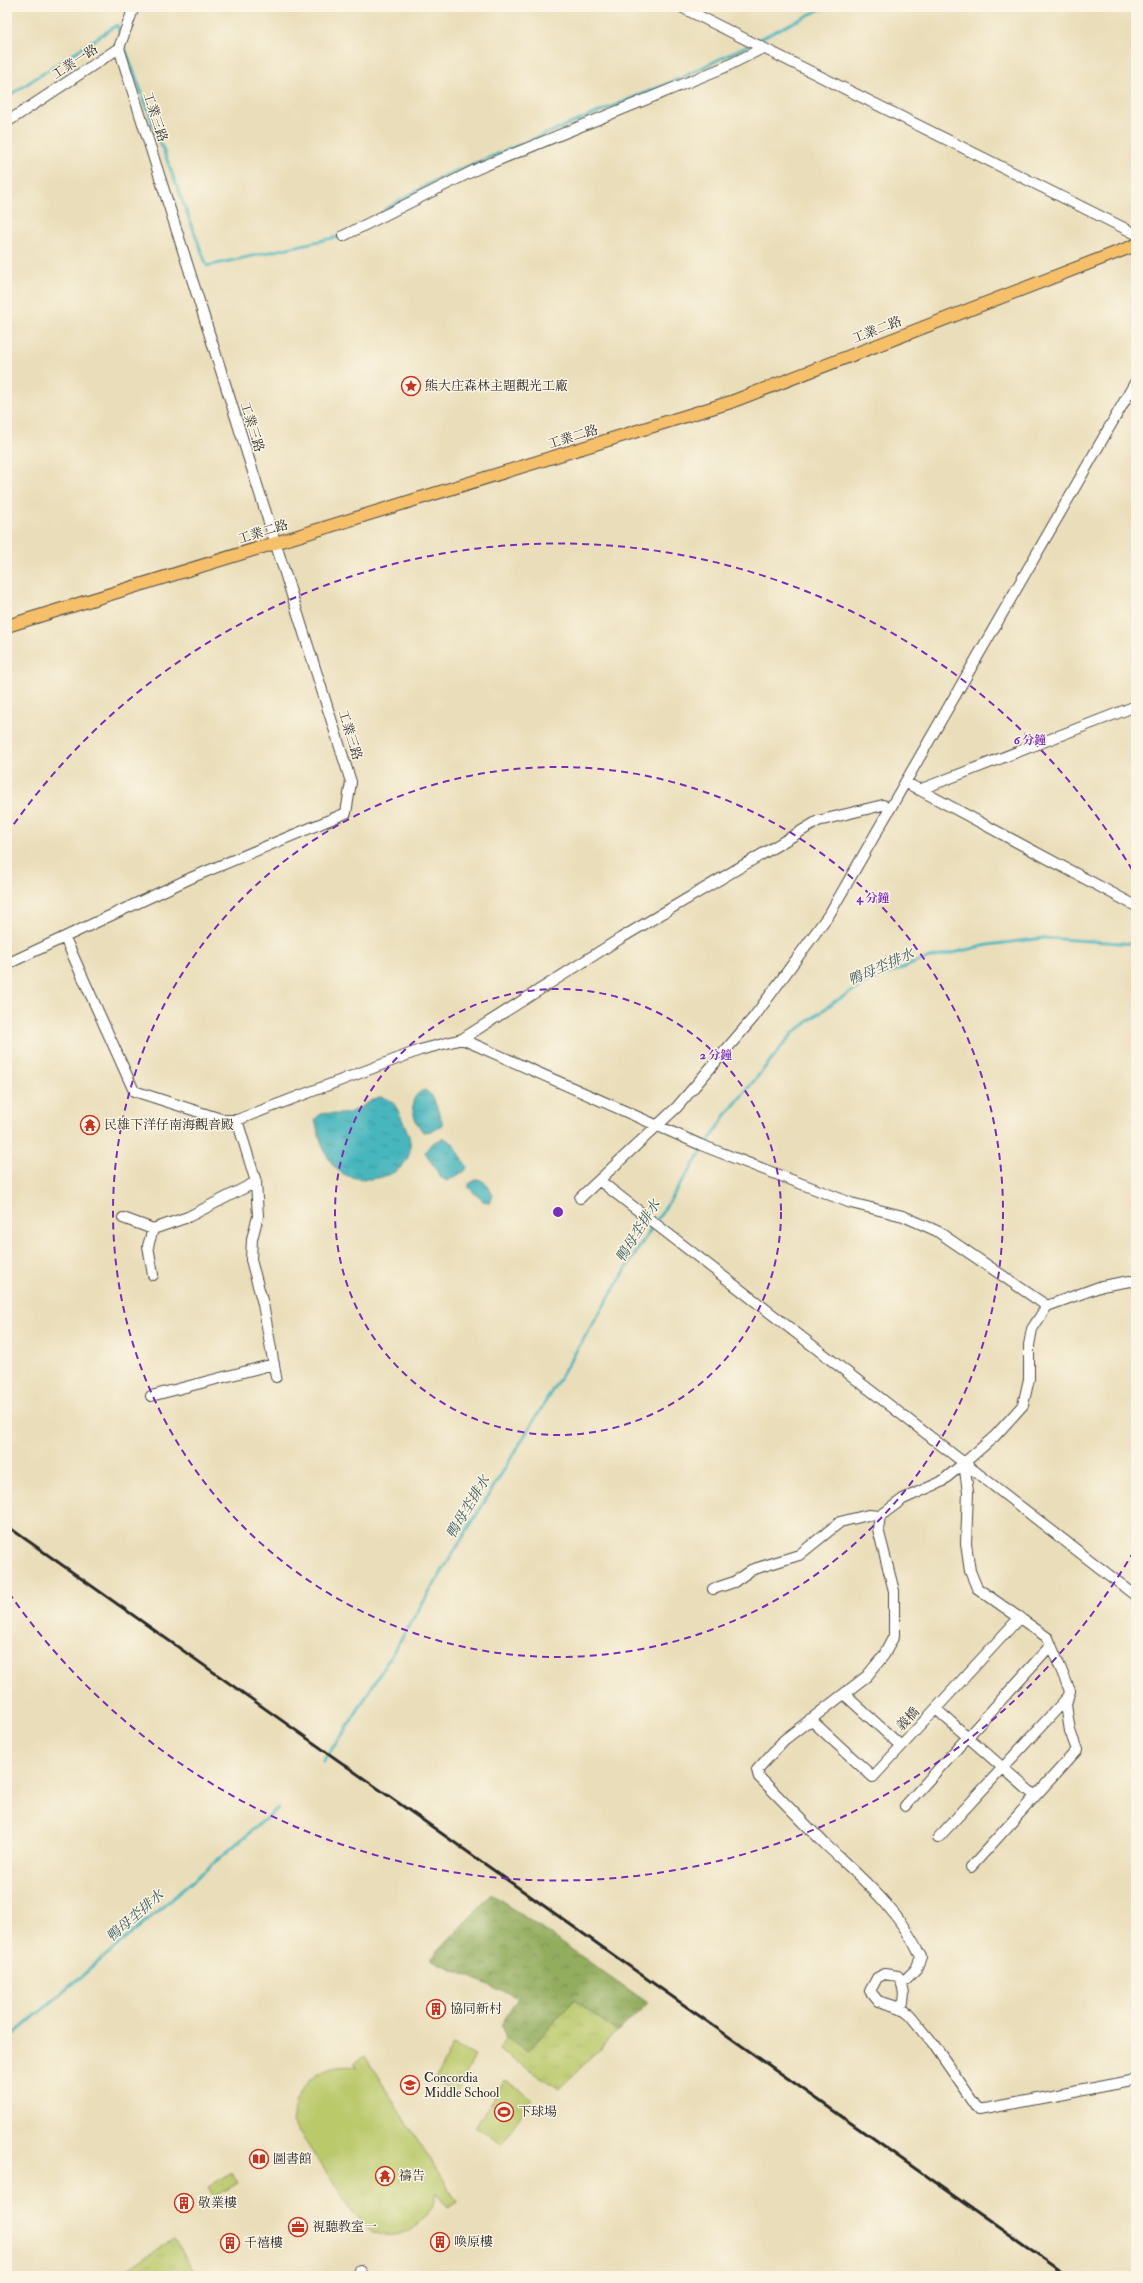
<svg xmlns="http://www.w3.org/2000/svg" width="1143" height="2283" viewBox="0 0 1143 2283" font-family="'IM FELL Double Pica','Noto Serif TC',serif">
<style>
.grass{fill:url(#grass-tufts);stroke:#727a4b}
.forest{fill:url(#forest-crowns);stroke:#5f6c45}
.pitch{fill:#bac96b;stroke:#727a4b}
.water{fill:url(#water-ripples);stroke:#397074}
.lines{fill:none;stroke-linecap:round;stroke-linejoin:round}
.stream{stroke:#47b6bd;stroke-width:3}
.minor-casing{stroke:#484640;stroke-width:12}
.major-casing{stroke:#484640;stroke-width:14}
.minor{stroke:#fff;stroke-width:10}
.major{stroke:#f6c06b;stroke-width:12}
.rail{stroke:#2b2b2b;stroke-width:3}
.ring{fill:none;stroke:#7b2cbf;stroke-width:2;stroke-dasharray:7 5}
.labels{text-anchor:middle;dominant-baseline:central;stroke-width:3;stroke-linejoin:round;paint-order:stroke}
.street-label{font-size:13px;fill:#2b2b2b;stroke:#fcf5e5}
.poi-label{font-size:13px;fill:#2b2b2b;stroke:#fcf5e5;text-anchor:start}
.water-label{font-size:14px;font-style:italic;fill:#355c5e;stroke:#fcf5e5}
.centre{fill:#7b2cbf;stroke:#fcf5e5;stroke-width:2}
.ring-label{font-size:12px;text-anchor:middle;font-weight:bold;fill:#7b2cbf;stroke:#fcf5e5;stroke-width:3;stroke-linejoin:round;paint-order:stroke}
</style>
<defs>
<pattern id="grass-tufts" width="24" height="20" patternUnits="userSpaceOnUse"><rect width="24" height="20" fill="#bac96b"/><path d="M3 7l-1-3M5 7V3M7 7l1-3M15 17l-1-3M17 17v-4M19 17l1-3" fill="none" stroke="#a0ad5d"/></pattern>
<pattern id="forest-crowns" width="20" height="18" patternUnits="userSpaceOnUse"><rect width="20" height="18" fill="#93ad5f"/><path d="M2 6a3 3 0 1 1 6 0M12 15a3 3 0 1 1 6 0" fill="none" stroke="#788d4f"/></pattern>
<pattern id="water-ripples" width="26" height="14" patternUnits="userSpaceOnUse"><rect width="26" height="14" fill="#47b6bd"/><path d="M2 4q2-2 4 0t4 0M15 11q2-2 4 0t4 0" fill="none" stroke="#3b949a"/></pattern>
</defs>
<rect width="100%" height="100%" fill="#fcf5e5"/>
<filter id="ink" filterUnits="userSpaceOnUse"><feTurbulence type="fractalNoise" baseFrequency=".025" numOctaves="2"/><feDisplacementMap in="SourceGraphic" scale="8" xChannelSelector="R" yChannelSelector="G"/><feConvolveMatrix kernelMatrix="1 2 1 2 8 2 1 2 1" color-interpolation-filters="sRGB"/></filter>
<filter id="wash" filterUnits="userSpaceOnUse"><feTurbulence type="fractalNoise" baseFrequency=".012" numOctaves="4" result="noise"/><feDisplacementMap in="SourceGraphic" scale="16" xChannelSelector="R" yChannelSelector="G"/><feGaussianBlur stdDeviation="0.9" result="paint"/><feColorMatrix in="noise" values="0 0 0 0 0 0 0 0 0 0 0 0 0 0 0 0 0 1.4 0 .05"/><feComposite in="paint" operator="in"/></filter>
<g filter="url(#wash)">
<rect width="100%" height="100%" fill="#eadeba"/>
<path class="grass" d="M574,1999L617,2032L559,2089L499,2050L507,2038L528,2051Z
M232,2173L238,2183L214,2197L208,2187Z
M174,2239L197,2276H121L119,2274Z"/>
<path class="forest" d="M492,1894L648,2003L617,2032L574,1999L528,2051L507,2038L501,2025L518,1998L430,1959Z"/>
<path class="pitch" d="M453,2045L475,2056L457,2092L434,2081Z
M365,2056L457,2202L448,2208L437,2192C433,2219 402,2245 373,2232C366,2228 361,2221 355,2215L292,2122C294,2114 293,2105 297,2098C307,2075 334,2063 357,2067L354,2063Z
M505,2080L532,2098L502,2144L475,2127Z"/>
<path class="water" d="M425,1090L433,1097L442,1121V1125L431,1131L423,1132C413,1120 405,1096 425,1090Z
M379,1097C392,1098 395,1104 400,1115C405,1126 412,1138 410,1150C407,1178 362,1186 342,1173C326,1164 319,1136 315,1120C322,1109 329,1115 341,1114C354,1114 367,1102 379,1097Z
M444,1138L454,1144L467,1167L465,1171L447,1181L441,1178L425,1152L432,1143Z
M477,1179C485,1180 490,1188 493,1196L490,1202L483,1201L469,1188V1184Z"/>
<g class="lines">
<path class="stream" d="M755,41L825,7
M123,43L207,266L342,236
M7,97L117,25L121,36
M384,210L437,179L679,79L750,44
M323,1761L345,1731L645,1238L726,1115L793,1033L834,1002L870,981L922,960L988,945L1044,938L1136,944
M7,2040L278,1808"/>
</g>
</g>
<g filter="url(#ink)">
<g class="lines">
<g class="minor-casing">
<path id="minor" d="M681,7L1136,234
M7,122L119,48L134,7
M343,236L479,168L725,67L763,48
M905,782L1136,906
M919,790L1136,706
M65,938L134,1091L224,1120H237L420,1050L462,1039L701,1145L851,1203L903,1216L937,1231L1047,1306
M7,964L193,877L346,813L351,782L119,48
M462,1039L621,938L818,821L883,805
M600,1181L1136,1596
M256,1182L258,1216L252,1239L251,1260L263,1304L276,1377
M580,1198L677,1107L754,1017L830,913L1136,381
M123,1218L153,1229L188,1217L256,1182L237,1120
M153,1275L148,1246L153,1229
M151,1396L274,1364
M880,1516L878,1529L894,1591V1636L884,1655L867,1676L784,1740L757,1770L759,1777C781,1799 803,1822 825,1844C863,1880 898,1908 921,1957L916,1969L902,1983
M713,1589L734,1582L751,1570L799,1555L840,1522L868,1515L880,1516L903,1499L941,1482L964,1463
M844,1694L901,1746
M936,1709L1035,1796
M810,1719L873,1777L1020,1617
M905,1806L1051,1645
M938,1838L1068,1697
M971,1867L1077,1750L1070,1731L1066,1705L1070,1691L1048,1638L977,1588L970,1571L966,1544L968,1492L964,1463L995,1436L1023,1405L1029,1379V1345L1032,1329L1047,1306L1102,1286L1130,1281L1136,1282
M901,2008C906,1997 904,1986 898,1976L884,1974L877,1978L870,1991L878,2001L901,2008L910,2015L932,2042L979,2110L1136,2080
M360,2270L364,2276"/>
</g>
<g class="major-casing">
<path id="major" d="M7,626L731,402L1136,245"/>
</g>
<use href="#minor" class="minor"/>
<use href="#major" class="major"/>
<path class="rail" d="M7,1526L1067,2276"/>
</g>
</g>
<g class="ring">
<circle cx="558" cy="1212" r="223"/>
<circle cx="558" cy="1212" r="445"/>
<path d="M1134 1551A668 668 0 0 1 7 1590M7 834A668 668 0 0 1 1134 873"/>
</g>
<defs>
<g id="sight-ring" transform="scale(1)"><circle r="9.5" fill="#fcf5e5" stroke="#c8321e" stroke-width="1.5"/><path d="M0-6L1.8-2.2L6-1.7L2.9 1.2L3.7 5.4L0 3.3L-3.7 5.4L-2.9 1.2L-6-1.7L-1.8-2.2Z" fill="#c8321e"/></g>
<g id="temple-ring" transform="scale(1)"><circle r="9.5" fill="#fcf5e5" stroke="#c8321e" stroke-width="1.5"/><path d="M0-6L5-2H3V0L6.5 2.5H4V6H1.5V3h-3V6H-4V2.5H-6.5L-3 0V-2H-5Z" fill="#c8321e"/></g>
<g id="building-ring" transform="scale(1)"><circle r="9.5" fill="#fcf5e5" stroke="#c8321e" stroke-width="1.5"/><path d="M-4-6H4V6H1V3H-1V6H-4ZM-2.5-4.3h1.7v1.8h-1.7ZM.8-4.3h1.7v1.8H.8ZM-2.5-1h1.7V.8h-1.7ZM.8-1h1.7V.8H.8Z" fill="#c8321e"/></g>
<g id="school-ring" transform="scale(1)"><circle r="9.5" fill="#fcf5e5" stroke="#c8321e" stroke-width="1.5"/><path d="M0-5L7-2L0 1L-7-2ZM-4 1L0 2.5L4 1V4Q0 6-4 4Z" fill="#c8321e"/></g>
<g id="stadium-ring" transform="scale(1)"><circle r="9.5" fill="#fcf5e5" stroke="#c8321e" stroke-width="1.5"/><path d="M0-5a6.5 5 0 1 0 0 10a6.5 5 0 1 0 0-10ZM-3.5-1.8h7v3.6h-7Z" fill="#c8321e"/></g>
<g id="library-ring" transform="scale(1)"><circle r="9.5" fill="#fcf5e5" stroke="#c8321e" stroke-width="1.5"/><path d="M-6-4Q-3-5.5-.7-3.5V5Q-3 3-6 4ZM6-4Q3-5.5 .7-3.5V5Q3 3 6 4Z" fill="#c8321e"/></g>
<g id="office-ring" transform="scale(1)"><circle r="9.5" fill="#fcf5e5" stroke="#c8321e" stroke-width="1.5"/><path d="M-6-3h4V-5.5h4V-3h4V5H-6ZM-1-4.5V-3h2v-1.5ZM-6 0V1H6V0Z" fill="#c8321e"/></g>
</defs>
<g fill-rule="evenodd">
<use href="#sight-ring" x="411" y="386"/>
<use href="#temple-ring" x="90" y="1125"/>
<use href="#building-ring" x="436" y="2009"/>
<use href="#school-ring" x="410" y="2085"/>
<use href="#stadium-ring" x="504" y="2112"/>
<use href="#library-ring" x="259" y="2159"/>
<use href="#temple-ring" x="385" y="2176"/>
<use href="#building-ring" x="184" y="2203"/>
<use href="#office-ring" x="298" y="2227"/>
<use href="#building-ring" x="440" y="2242"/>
<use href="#building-ring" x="230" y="2243"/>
</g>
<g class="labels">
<g class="street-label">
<text transform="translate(75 62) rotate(-33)">工業一路</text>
<text transform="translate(155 117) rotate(72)">工業三路</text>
<text transform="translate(877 330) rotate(-21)">工業二路</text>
<text transform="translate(252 427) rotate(73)">工業三路</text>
<text transform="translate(573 437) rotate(-17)">工業二路</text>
<text transform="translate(263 532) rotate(-17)">工業二路</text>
<text transform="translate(350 735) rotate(73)">工業三路</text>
<text transform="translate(908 1719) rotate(-47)">義橋</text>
</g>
<g class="poi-label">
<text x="425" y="386">熊大庄森林主題觀光工廠</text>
<text x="104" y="1125">民雄下洋仔南海觀音殿</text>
<text x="450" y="2009">協同新村</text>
<text x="424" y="2078">Concordia<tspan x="424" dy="15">Middle School</tspan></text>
<text x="518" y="2112">下球場</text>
<text x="273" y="2159">圖書館</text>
<text x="399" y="2176">禱告</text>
<text x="198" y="2203">敬業樓</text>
<text x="312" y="2227">視聽教室一</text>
<text x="454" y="2242">喚原樓</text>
<text x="244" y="2243">千禧樓</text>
</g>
<g class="water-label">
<text transform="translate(881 967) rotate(-24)">鴨母坔排水</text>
<text transform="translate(638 1231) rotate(-58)">鴨母坔排水</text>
<text transform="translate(468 1507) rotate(-59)">鴨母坔排水</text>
<text transform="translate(135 1916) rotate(-41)">鴨母坔排水</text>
</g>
</g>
<circle cx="558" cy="1212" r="6" class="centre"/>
<g class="ring-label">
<text x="1030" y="744">6 分鐘</text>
<text x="873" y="902">4 分鐘</text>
<text x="716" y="1059">2 分鐘</text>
</g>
<rect width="1143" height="2283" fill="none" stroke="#fcf5e5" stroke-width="24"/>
</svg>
